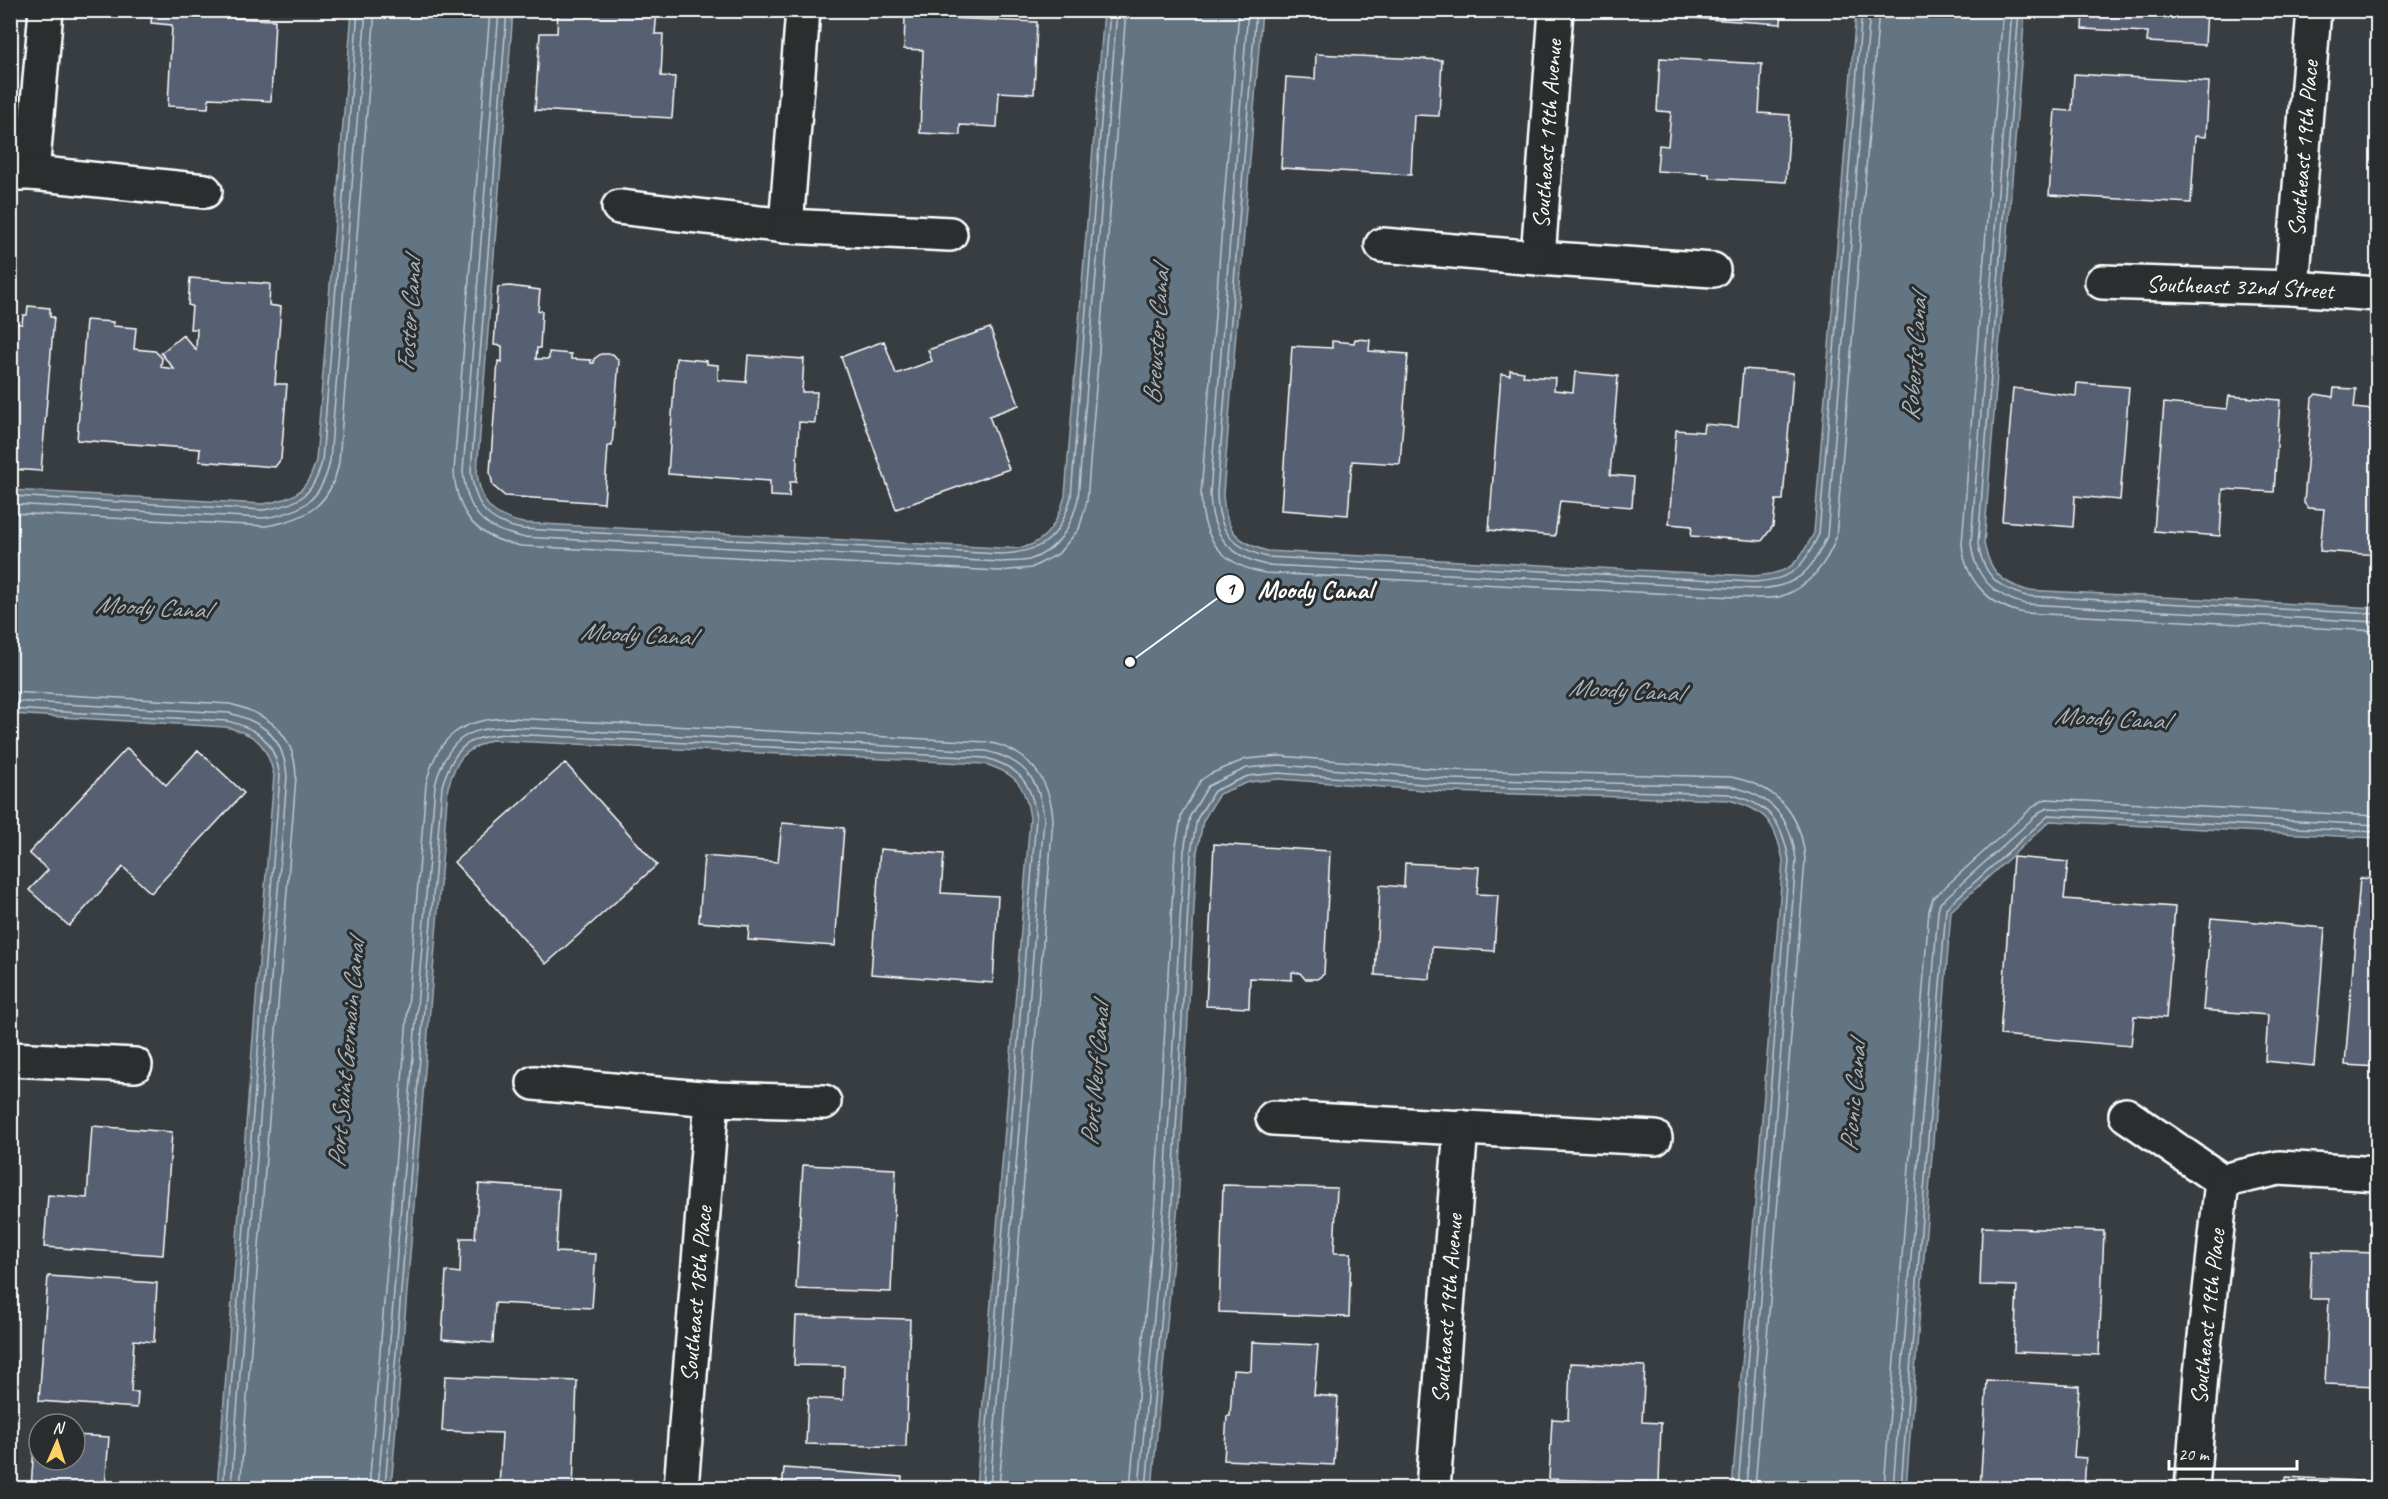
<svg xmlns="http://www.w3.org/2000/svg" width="2388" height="1499" viewBox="0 0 2388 1499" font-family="Caveat,sans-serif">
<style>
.water{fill:#647482;stroke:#a2acb4;stroke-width:1.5}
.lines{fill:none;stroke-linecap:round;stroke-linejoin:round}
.shore{stroke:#c1c7cd;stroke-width:1.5}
.building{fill:#576172;stroke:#fff;stroke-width:1.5}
.minor-casing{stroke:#fff;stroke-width:38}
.minor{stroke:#2a2d2e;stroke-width:33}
.labels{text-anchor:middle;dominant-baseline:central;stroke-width:6;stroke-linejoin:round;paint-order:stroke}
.street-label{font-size:24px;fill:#fff;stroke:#2a2d2e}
.water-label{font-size:26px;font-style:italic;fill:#aab3ba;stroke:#2a2d2e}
.leader{fill:none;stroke:#fff;stroke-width:2}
.callout-dot{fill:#fff;stroke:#2a2d2e;stroke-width:2}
.mark-label{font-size:18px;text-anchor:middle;font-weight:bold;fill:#111}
.callout-label{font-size:26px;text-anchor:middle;font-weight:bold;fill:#fff;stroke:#2a2d2e;stroke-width:6;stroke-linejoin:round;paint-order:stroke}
</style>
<rect width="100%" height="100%" fill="#383d42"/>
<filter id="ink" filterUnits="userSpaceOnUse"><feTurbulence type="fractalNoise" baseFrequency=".0167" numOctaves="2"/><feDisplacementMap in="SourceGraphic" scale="12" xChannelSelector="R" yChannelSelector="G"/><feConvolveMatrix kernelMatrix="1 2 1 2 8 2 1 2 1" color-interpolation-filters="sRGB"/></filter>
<g filter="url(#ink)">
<path class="water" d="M1262,10L1223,494C1225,528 1234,541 1267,551L1754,576C1791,574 1797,564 1814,533L1856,11H2025L1984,544C1990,571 2000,582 2026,590L2377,608V838L2050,821L1951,911L1906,1488H1732L1783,860C1775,822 1766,810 1729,800L1448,792L1279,779L1249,782L1219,794L1203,821L1197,852L1178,1204L1152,1488H976L1030,818C1025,785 1017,774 985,764L491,740C463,751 457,758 448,787L391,1488H217L274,775C266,743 257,735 226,727L11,714V490L263,504C294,499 308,492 316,460L352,11H513L477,472C481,504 491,516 523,523L1000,548C1008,548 1017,549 1025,547C1049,540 1059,518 1065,496L1104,11Z"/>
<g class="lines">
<path class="shore" d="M490,10L454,471C457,516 477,538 521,546L1000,571L1031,568L1058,554L1079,529L1087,501L1126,10
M499,10L463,471C467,512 482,529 522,537L1000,562C1009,561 1020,562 1029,560C1059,550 1071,527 1078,499L1117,10
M507,10L471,471C475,507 487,522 522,529L1000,554C1043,552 1060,539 1071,497L1110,10
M1239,10L1201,494C1202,537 1220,565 1265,573L1754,598C1763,598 1774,599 1782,596C1809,587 1827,563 1836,538L1879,10
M1248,10L1210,493C1211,533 1226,555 1266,565L1754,589C1795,588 1811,574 1827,536L1870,10
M1256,10L1217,493C1218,530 1230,547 1267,557L1754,582C1793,580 1803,568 1819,534L1862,10
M2003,10L1962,544C1965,580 1989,606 2024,613L2378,631
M2012,10L1971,543C1974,576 1994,596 2025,604L2378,622
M2019,10L1978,544C1983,574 1997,588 2026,596L2378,614
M10,496L263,510C297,505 314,496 322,461L358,10
M10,504L263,518C301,513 322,500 330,461L366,10
M10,513L266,526C307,519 331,505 339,462L375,10
M10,692L230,704C269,714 295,734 296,777L240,1488
M10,701L229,713C264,722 284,738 287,776L231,1488
M10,709L227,721C260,729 274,741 280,776L223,1488
M369,1488L426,784C437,736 462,718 511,718L987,742C1028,750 1050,778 1053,819L999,1488
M378,1488L435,785C447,741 465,727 510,727L986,751C1025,760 1040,780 1044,819L990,1488
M385,1488L442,786C454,746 469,735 510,734L986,758C1020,768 1032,783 1036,818L982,1488
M1130,1488L1155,1202L1175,851L1182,813L1201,780L1210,774L1246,759L1280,756L1450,770L1731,777C1776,786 1802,813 1805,860L1755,1488
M1139,1488L1164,1203L1184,851L1190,816L1208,786L1247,768L1280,765L1449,779L1730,786C1772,796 1791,817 1796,860L1746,1488
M1146,1488L1172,1204L1191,852L1197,819L1214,791L1248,776L1279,773L1449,786L1729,794C1769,804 1782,820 1789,860L1738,1488
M1884,1488L1929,910L1933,898L2035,805L2046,799L2378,816
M1893,1488L1938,911L1940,903L2041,811L2048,808L2378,825
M1901,1488L1946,908L2049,815L2378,832"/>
</g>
<path class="building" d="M152,10H233V18L275,20L271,101L209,98L208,108L168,106L172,25L151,23Z
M558,10L657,11L655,34H663L661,76L675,77L672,118L535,110L540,33H557Z
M1678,10H1782L1781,24L1678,17Z
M2083,10H2207L2205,45L2147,42L2148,32L2082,29Z
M905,16L1037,22L1034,94L999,92L997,127L960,125V135L920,133L923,50L904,49Z
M1316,54L1442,60L1439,116L1414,115L1411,175L1281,168L1286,77L1315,79Z
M1660,58L1762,64L1759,113L1790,115L1786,182L1709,178V174L1657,171L1659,145L1668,146L1671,112L1657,111Z
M2074,74L2209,82L2206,137L2195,136L2191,203L2049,195L2055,110L2072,111Z
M190,278L270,284L269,305L281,307L275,384H287L281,459L275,467L199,461L200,449L77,440L86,320L113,322V326L136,328L134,349L155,351L162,358L161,367L174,369L161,353L183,335L196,350L197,329H190L192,306L188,305Z
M510,286L540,290L538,311H542L540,348H537L536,359H549V352L571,354V359L591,360V363H594V359L601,354H613L619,361L612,446H608L604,503L505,496L493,486L490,472L498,361L502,362V346L494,345L498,287Z
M28,306L50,308V317H54L41,471L10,469V323L22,324L23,315H27Z
M990,328L1019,405L989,416L1009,469L896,509L841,357L884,341L896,374L932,361L928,350Z
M1355,339L1370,340L1369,351L1408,354L1400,464L1352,461L1348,515L1281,510L1292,346L1332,348V341L1354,343Z
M748,355L804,359L802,392H817L815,423L799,422L796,482H790L789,497L770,496V481L668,474L676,358L707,361V364L718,365V380L746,382Z
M1743,369L1793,373L1783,500H1776L1773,526L1762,541L1691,536L1692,526L1669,524L1676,430L1703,432L1704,424L1738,427Z
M1510,370L1524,372L1523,376L1555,378L1554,390L1573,392L1575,372L1618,376L1610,475L1634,477L1632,507L1560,501L1555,536L1489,530L1501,374L1510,375Z
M2077,383L2129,387L2120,500L2075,496L2073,527L2002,521L2013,388L2076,396Z
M2375,383H2378V555L2320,551L2324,509L2308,508L2304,503L2312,398L2316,394L2333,397L2334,388L2356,389L2354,408L2373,410Z
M2229,396L2280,400L2274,492L2223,489L2220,536L2154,531L2164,403L2227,409Z
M127,748L166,785L198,750L244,793L151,893L123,867L69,926L29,890L48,870L29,853Z
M565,763L657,865L546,964L454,862Z
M782,823L844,828L835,946L748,940L749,926L699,922L704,856L778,862Z
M1214,844L1330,851L1324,974L1317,979H1305L1300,973L1292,972V980L1250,978L1249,1008L1206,1006Z
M880,849L944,854L941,893L998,896L993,983L871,974Z
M2013,857L2068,862L2064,899L2175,907L2166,1018L2134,1016L2131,1046L2000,1035Z
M1405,863L1479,867L1477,894L1498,895L1494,951L1432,947L1430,979L1375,975L1380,885L1404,887Z
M2360,878L2378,879V1067L2345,1065Z
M2211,918L2325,928L2314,1066L2265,1061L2268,1015L2203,1010Z
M92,1126L172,1132L163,1255L44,1247L48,1195L87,1198Z
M803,1165L896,1169L891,1292L796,1289Z
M479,1184L559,1189L556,1252L596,1254L592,1308L495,1303L493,1343L442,1339L446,1271L460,1273L461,1238H475Z
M1223,1185L1337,1188L1334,1253H1351L1349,1317L1219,1312Z
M1982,1227L2104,1231L2099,1355L2014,1352L2017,1286L1980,1285Z
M2312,1251L2378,1253V1386L2325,1384L2329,1299H2310Z
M48,1276L157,1283L154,1342L134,1340L131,1392H138L137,1408L39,1401Z
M796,1316L910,1319L906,1447L806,1444L808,1398L843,1400L844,1366L794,1365Z
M1252,1342L1318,1345L1314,1395L1338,1397L1334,1465L1224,1460L1227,1416H1230L1233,1370L1251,1371Z
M1570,1363L1645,1366L1642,1422L1661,1423L1659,1483L1549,1479L1552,1419L1568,1420Z
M445,1376L577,1381L573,1488H499L502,1433L442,1431Z
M1987,1380L2079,1386L2074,1457L2086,1458L2084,1488H1980Z
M35,1433H39V1460H75V1435L109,1437L105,1488H31Z
M784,1468L902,1477L901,1488H782Z
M2286,1477L2378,1482V1488H2286Z"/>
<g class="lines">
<g class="minor-casing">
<g id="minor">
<path d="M1556,10L1538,258L1713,270"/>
<path d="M10,173H32L46,10"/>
<path d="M32,173L205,191"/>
<path d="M619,207L786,226L803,10"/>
<path d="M786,226L950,234"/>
<path d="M1382,245L1538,258"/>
<path id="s1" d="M2102,282L2292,288L2378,294"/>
<path id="s2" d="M2292,288L2314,10"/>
<path d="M10,1059L135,1065"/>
<path d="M534,1083L712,1099L681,1488"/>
<path d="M712,1099L824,1102"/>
<path d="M2126,1115L2222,1181L2279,1168L2378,1174"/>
<path d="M1273,1118L1655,1138"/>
<path id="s3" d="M1433,1488L1461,1127"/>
<path id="s4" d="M2192,1488L2201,1374L2222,1181"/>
</g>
</g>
<use href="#minor" class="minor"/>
</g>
</g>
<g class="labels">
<g class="street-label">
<text transform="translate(1547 134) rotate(-86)">Southeast 19th Avenue</text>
<text stroke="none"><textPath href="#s2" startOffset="140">Southeast 19th Place</textPath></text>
<text stroke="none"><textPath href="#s1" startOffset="138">Southeast 32nd Street</textPath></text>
<text transform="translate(696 1294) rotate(-85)">Southeast 18th Place</text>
<text stroke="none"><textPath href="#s3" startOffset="180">Southeast 19th Avenue</textPath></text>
<text stroke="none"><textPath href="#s4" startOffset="172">Southeast 19th Place</textPath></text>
</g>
<g class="water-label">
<text transform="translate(409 315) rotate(-86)">Foster Canal</text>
<text transform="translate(1156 336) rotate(-86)">Brewster Canal</text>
<text transform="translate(1914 358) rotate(-86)">Roberts Canal</text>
<text transform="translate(152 607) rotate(3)">Moody Canal</text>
<text transform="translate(637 634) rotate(3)">Moody Canal</text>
<text transform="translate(1625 690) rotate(3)">Moody Canal</text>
<text transform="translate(2111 718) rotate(3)">Moody Canal</text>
<text transform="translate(346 1054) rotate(-85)">Port Saint Germain Canal</text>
<text transform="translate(1095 1075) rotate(-85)">Port Neuf Canal</text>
<text transform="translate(1853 1097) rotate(-85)">Picnic Canal</text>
</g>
</g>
<path class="leader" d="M1130 662L1230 589"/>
<g class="callout-dot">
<circle cx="1130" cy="662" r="6"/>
<circle cx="1230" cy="589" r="15"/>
</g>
<g class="mark-label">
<text x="1230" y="595">1</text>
</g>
<g class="callout-label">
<text x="1315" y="598">Moody Canal</text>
</g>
<rect width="2388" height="1499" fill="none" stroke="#2a2d2e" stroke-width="36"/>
<rect x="18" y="18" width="2352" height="1463" fill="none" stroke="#fff" stroke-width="2" filter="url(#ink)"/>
<g transform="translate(57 1442) rotate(3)"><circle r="28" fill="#2a2d2e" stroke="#7f8182" stroke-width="1.5"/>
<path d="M0-4.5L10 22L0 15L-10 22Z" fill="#ffd166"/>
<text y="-9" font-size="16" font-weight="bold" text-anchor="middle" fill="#ffffff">N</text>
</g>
<path d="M2169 1460v9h128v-9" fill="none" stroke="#ffffff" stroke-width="3"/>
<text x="2178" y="1460" font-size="18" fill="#ffffff" stroke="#2a2d2e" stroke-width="4.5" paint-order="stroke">20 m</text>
</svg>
